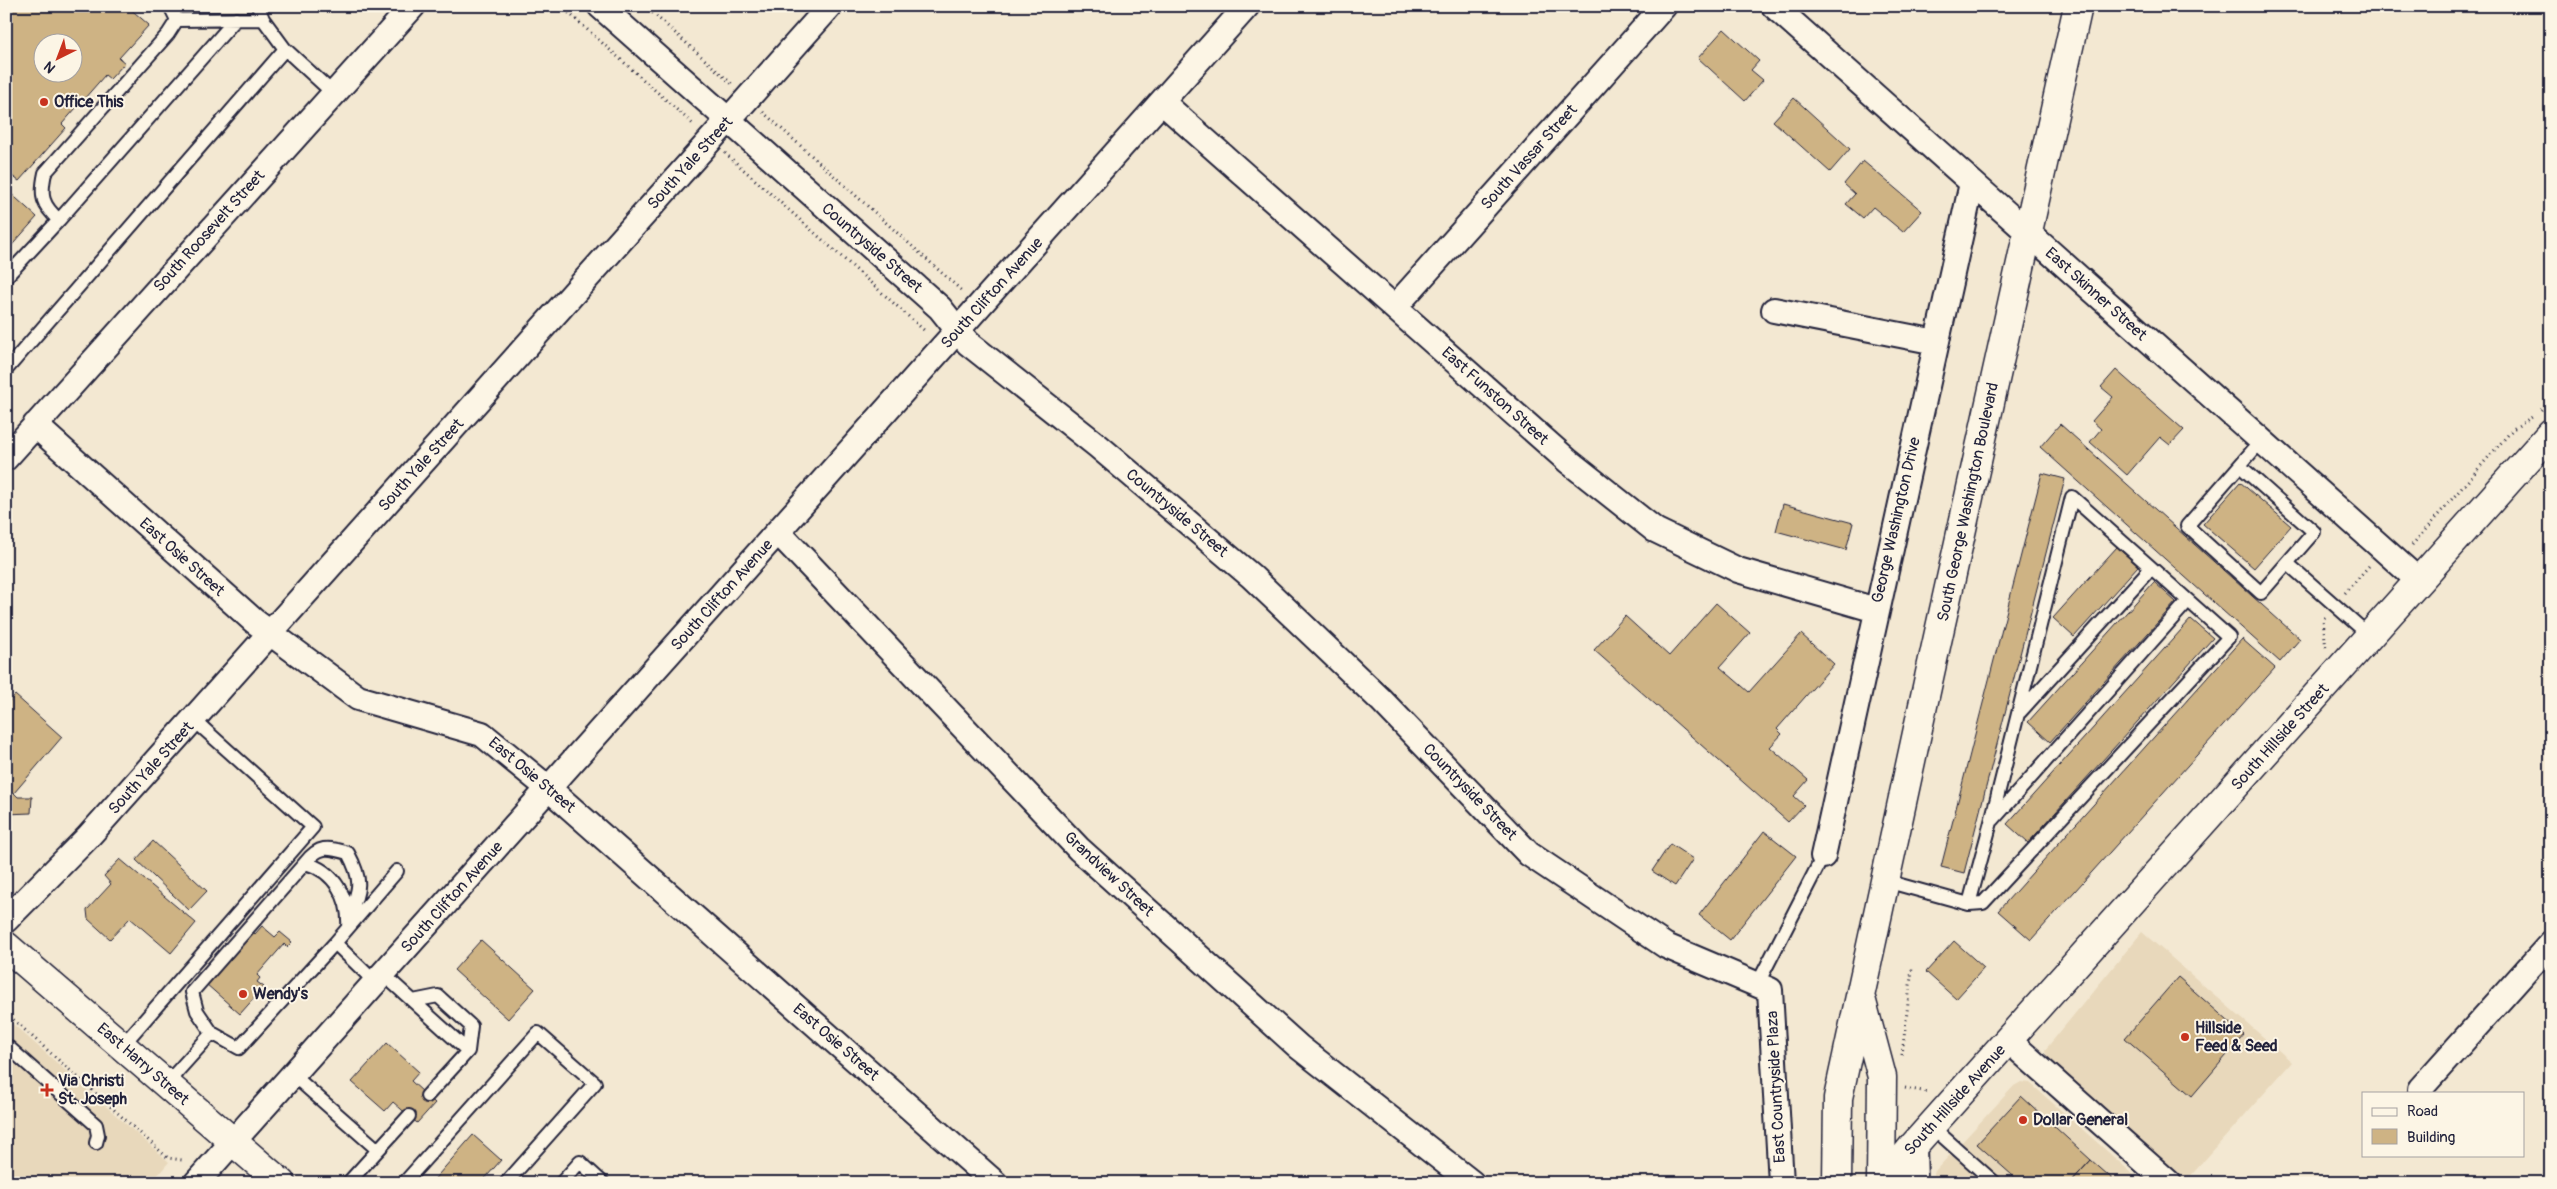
<svg xmlns="http://www.w3.org/2000/svg" width="2557" height="1189" viewBox="0 0 2557 1189" font-family="Pangolin,sans-serif">
<style>
.built{fill:#e8d8bb}
.building{fill:#ceb384;stroke:#22223b;fill-rule:evenodd}
.lines{fill:none;stroke-linecap:round;stroke-linejoin:round}
.service-casing{stroke:#22223b;stroke-width:16}
.minor-casing{stroke:#22223b;stroke-width:28}
.tertiary-casing{stroke:#22223b;stroke-width:31}
.secondary-casing{stroke:#22223b;stroke-width:31}
.path{stroke:#22223b;stroke-width:3;stroke-dasharray:1 4;stroke-linecap:butt}
.service{stroke:#fcf5e5;stroke-width:12}
.minor{stroke:#fcf5e5;stroke-width:24}
.tertiary{stroke:#fcf5e5;stroke-width:28}
.secondary{stroke:#fcf5e5;stroke-width:28}
.poi-dot{fill:#c8321e;stroke:#fcf5e5;stroke-width:2}
.labels{text-anchor:middle;dominant-baseline:central;stroke-width:4;stroke-linejoin:round;paint-order:stroke}
.poi-label{font-size:16px;font-weight:bold;fill:#22223b;stroke:#fcf5e5;text-anchor:start}
.street-label{font-size:16px;fill:#22223b;stroke:#fcf5e5}
</style>
<rect width="100%" height="100%" fill="#f3e8d2"/>
<filter id="ink" filterUnits="userSpaceOnUse"><feTurbulence type="fractalNoise" baseFrequency=".02" numOctaves="2"/><feDisplacementMap in="SourceGraphic" scale="10" xChannelSelector="R" yChannelSelector="G"/><feConvolveMatrix kernelMatrix="1 2 1 2 8 2 1 2 1" color-interpolation-filters="sRGB"/></filter>
<g filter="url(#ink)">
<path class="built" d="M2142,932L2292,1062L2186,1181L2048,1059L2045,1050Z
M6,1018L169,1162L151,1183H6Z
M2021,1082L2030,1083L2143,1183H1931L1935,1171L2014,1086Z"/>
<path class="building" d="M6,6H127L149,25L119,58L125,63L110,79L105,75L62,124L66,128L19,181L12,176L6,183ZM42,42H72V72H42Z
M1724,29L1759,61L1751,70L1763,80L1745,101L1698,58Z
M1794,98L1850,149L1830,172L1773,121Z
M1863,161L1922,211L1903,232L1873,207L1863,218L1846,204L1855,194L1844,184Z
M6,189L37,217L6,252Z
M2116,370L2184,430L2170,445L2160,437L2127,475L2090,442L2101,429L2092,421L2113,397L2101,387Z
M2060,424L2300,639L2280,662L2040,447Z
M2042,473L2065,479L1964,873L1941,867Z
M2240,482L2291,526L2254,568L2203,524Z
M1783,504L1853,523L1846,550L1776,531Z
M2117,547L2138,566L2074,637L2053,618Z
M2154,582L2176,602L2050,742L2028,722Z
M1716,603L1750,633L1720,667L1749,692L1801,634L1834,664L1777,729L1782,734L1770,747L1808,780L1794,796L1804,805L1788,822L1594,650L1625,616L1669,656Z
M2191,619L2213,638L2028,843L2007,824Z
M2242,639L2275,668L2031,940L1998,911Z
M15,695L62,737L14,793L18,797H32L31,813L6,814V705Z
M1764,831L1796,856L1730,940L1699,915Z
M153,841L207,891L189,910L136,860Z
M1670,844L1693,859L1675,886L1652,871Z
M120,859L196,923L171,953L130,918L110,939L88,919L87,910L111,884L104,876Z
M262,926L275,937L280,932L292,942L287,947L284,944L257,975L260,978L257,982L264,987L240,1014L206,984L252,931L255,934Z
M481,940L535,989L508,1019L454,970Z
M1954,941L1984,968L1956,999L1926,972Z
M2178,977L2244,1035L2192,1096L2125,1038Z
M387,1043L419,1072L411,1081L435,1103L417,1123L393,1102L385,1111L352,1082Z
M2021,1096L2091,1160L2070,1183H2021L1977,1144Z
M473,1135L501,1160L481,1183H431Z
M2091,1160L2117,1183H2070Z"/>
<g class="lines">
<g class="service-casing">
<path id="service" d="M177,20L263,19
M285,49L334,94
M59,220L236,19
M6,277L59,220C42,205 40,196 45,173L168,34L177,20L170,6
M6,370L285,49L263,19L258,6
M2261,441L2187,526L2261,593L2287,563L2370,636
M2240,466L2314,532L2287,563
M2020,712L2151,568
M1993,820L2188,601
M305,863C319,845 327,847 348,853C363,881 360,888 349,917
M1886,881L1969,904L1983,903L2229,637L2072,497L1991,822L1969,904
M335,943L397,871
M383,974L468,1051
M1757,985L1823,856
M413,1001L438,996L471,1026L468,1051L427,1096
M212,1033L197,1011L192,992L305,863C335,871 350,899 348,928
M6,1045L96,1125L98,1135L96,1143
M122,1046L313,827L194,720
M293,1075L378,1150L348,1183
M166,1084L212,1033L239,1048L335,943L375,982
M1931,1126L1995,1183
M378,1150L409,1116
M404,1183L538,1033L595,1083L506,1183
M561,1183L580,1162L603,1183"/>
</g>
<g class="minor-casing">
<path id="minor" d="M600,6L940,308L968,343L1098,446L1251,576L1381,700L1529,854L1666,946L1770,990L1781,1183
M1774,6L2419,581
M1162,102L1568,461L1655,530L1738,570L1876,610
M1395,307L1664,6
M1774,310L1936,342
M35,425L254,621L358,698L482,734L548,788L995,1183
M6,458L413,6
M778,532L1079,849L1299,1047L1472,1183
M1823,856L1972,183
M6,920L88,837L830,6
M2008,1040L2169,1183
M2420,1089L2551,943
M1914,1145L1915,1183
M196,1183L1247,6"/>
</g>
<g class="tertiary-casing">
<path id="tertiary" d="M1862,1002L1882,1077L1881,1183
M1837,1183L1838,1098L1930,673L2078,6"/>
</g>
<g class="secondary-casing">
<path id="secondary" d="M6,946L281,1183
M1883,1183L1914,1145L2551,433"/>
</g>
<path class="path" d="M561,6L695,126
M645,6L732,84
M763,112L962,291
M725,153L926,332
M2541,410L2551,400
M2412,545L2513,429L2532,417
M2345,593L2369,566
M2325,617L2323,619L2326,650
M6,1013L168,1158L182,1160
M1902,1055L1912,968
M1905,1088L1928,1092"/>
<use href="#service" class="service"/>
<use href="#minor" class="minor"/>
<use href="#tertiary" class="tertiary"/>
<use href="#secondary" class="secondary"/>
</g>
</g>
<g class="poi-dot">
<circle cx="44" cy="102" r="5"/>
<circle cx="243" cy="994" r="5"/>
<circle cx="2185" cy="1037" r="5"/>
<path d="M44.5 1082.5h5v5h5v5h-5v5h-5v-5h-5v-5h5z"/>
<circle cx="2023" cy="1120" r="5"/>
</g>
<g class="labels">
<g class="poi-label">
<text x="54" y="102">Office This</text>
<text x="253" y="994">Wendy's</text>
<text x="2195" y="1028">Hillside<tspan x="2195" dy="18">Feed &amp; Seed</tspan></text>
<text x="58" y="1081">Via Christi<tspan x="58" dy="18">St. Joseph</tspan></text>
<text x="2033" y="1120">Dollar General</text>
</g>
<g class="street-label">
<text transform="translate(1529 157) rotate(-48)">South Vassar Street</text>
<text transform="translate(690 163) rotate(-48)">South Yale Street</text>
<text transform="translate(209 231) rotate(-48)">South Roosevelt Street</text>
<text transform="translate(872 248) rotate(41)">Countryside Street</text>
<text transform="translate(992 293) rotate(-48)">South Clifton Avenue</text>
<text transform="translate(2096 294) rotate(42)">East Skinner Street</text>
<text transform="translate(1495 396) rotate(42)">East Funston Street</text>
<text transform="translate(421 465) rotate(-48)">South Yale Street</text>
<text transform="translate(1968 502) rotate(-78)">South George Washington Boulevard</text>
<text transform="translate(1177 513) rotate(40)">Countryside Street</text>
<text transform="translate(1896 520) rotate(-77)">George Washington Drive</text>
<text transform="translate(182 557) rotate(42)">East Osie Street</text>
<text transform="translate(722 595) rotate(-48)">South Clifton Avenue</text>
<text transform="translate(2280 737) rotate(-48)">South Hillside Street</text>
<text transform="translate(151 768) rotate(-48)">South Yale Street</text>
<text transform="translate(532 775) rotate(40)">East Osie Street</text>
<text transform="translate(1470 792) rotate(46)">Countryside Street</text>
<text transform="translate(1109 874) rotate(43)">Grandview Street</text>
<text transform="translate(452 897) rotate(-48)">South Clifton Avenue</text>
<text transform="translate(836 1042) rotate(41)">East Osie Street</text>
<text transform="translate(143 1064) rotate(41)">East Harry Street</text>
<text transform="translate(1776 1087) rotate(-93)">East Countryside Plaza</text>
<text transform="translate(1955 1100) rotate(-48)">South Hillside Avenue</text>
</g>
</g>
<rect width="2557" height="1189" fill="none" stroke="#fcf5e5" stroke-width="25"/>
<rect x="12" y="12" width="2532" height="1164" fill="none" stroke="#22223b" stroke-width="2" filter="url(#ink)"/>
<rect x="2362" y="1092" width="162" height="65" fill="#fcf5e5" stroke="#a5a1a1"/>
<rect x="2372" y="1108" width="25" height="8" fill="#fcf5e5" stroke="#a5a1a1"/>
<text x="2407" y="1116" font-size="15" fill="#22223b">Road</text>
<rect x="2372" y="1129" width="25" height="15" fill="#ceb384" stroke="#a5a1a1"/>
<text x="2407" y="1142" font-size="15" fill="#22223b">Building</text>
<g transform="translate(58 58) rotate(222)"><circle r="24" fill="#fcf5e5" stroke="#a5a1a1"/>
<path d="M0-4L9 19L0 12L-9 19Z" fill="#c8321e"/>
<text y="-8" font-size="14" font-weight="bold" text-anchor="middle" fill="#22223b">N</text>
</g>
</svg>
